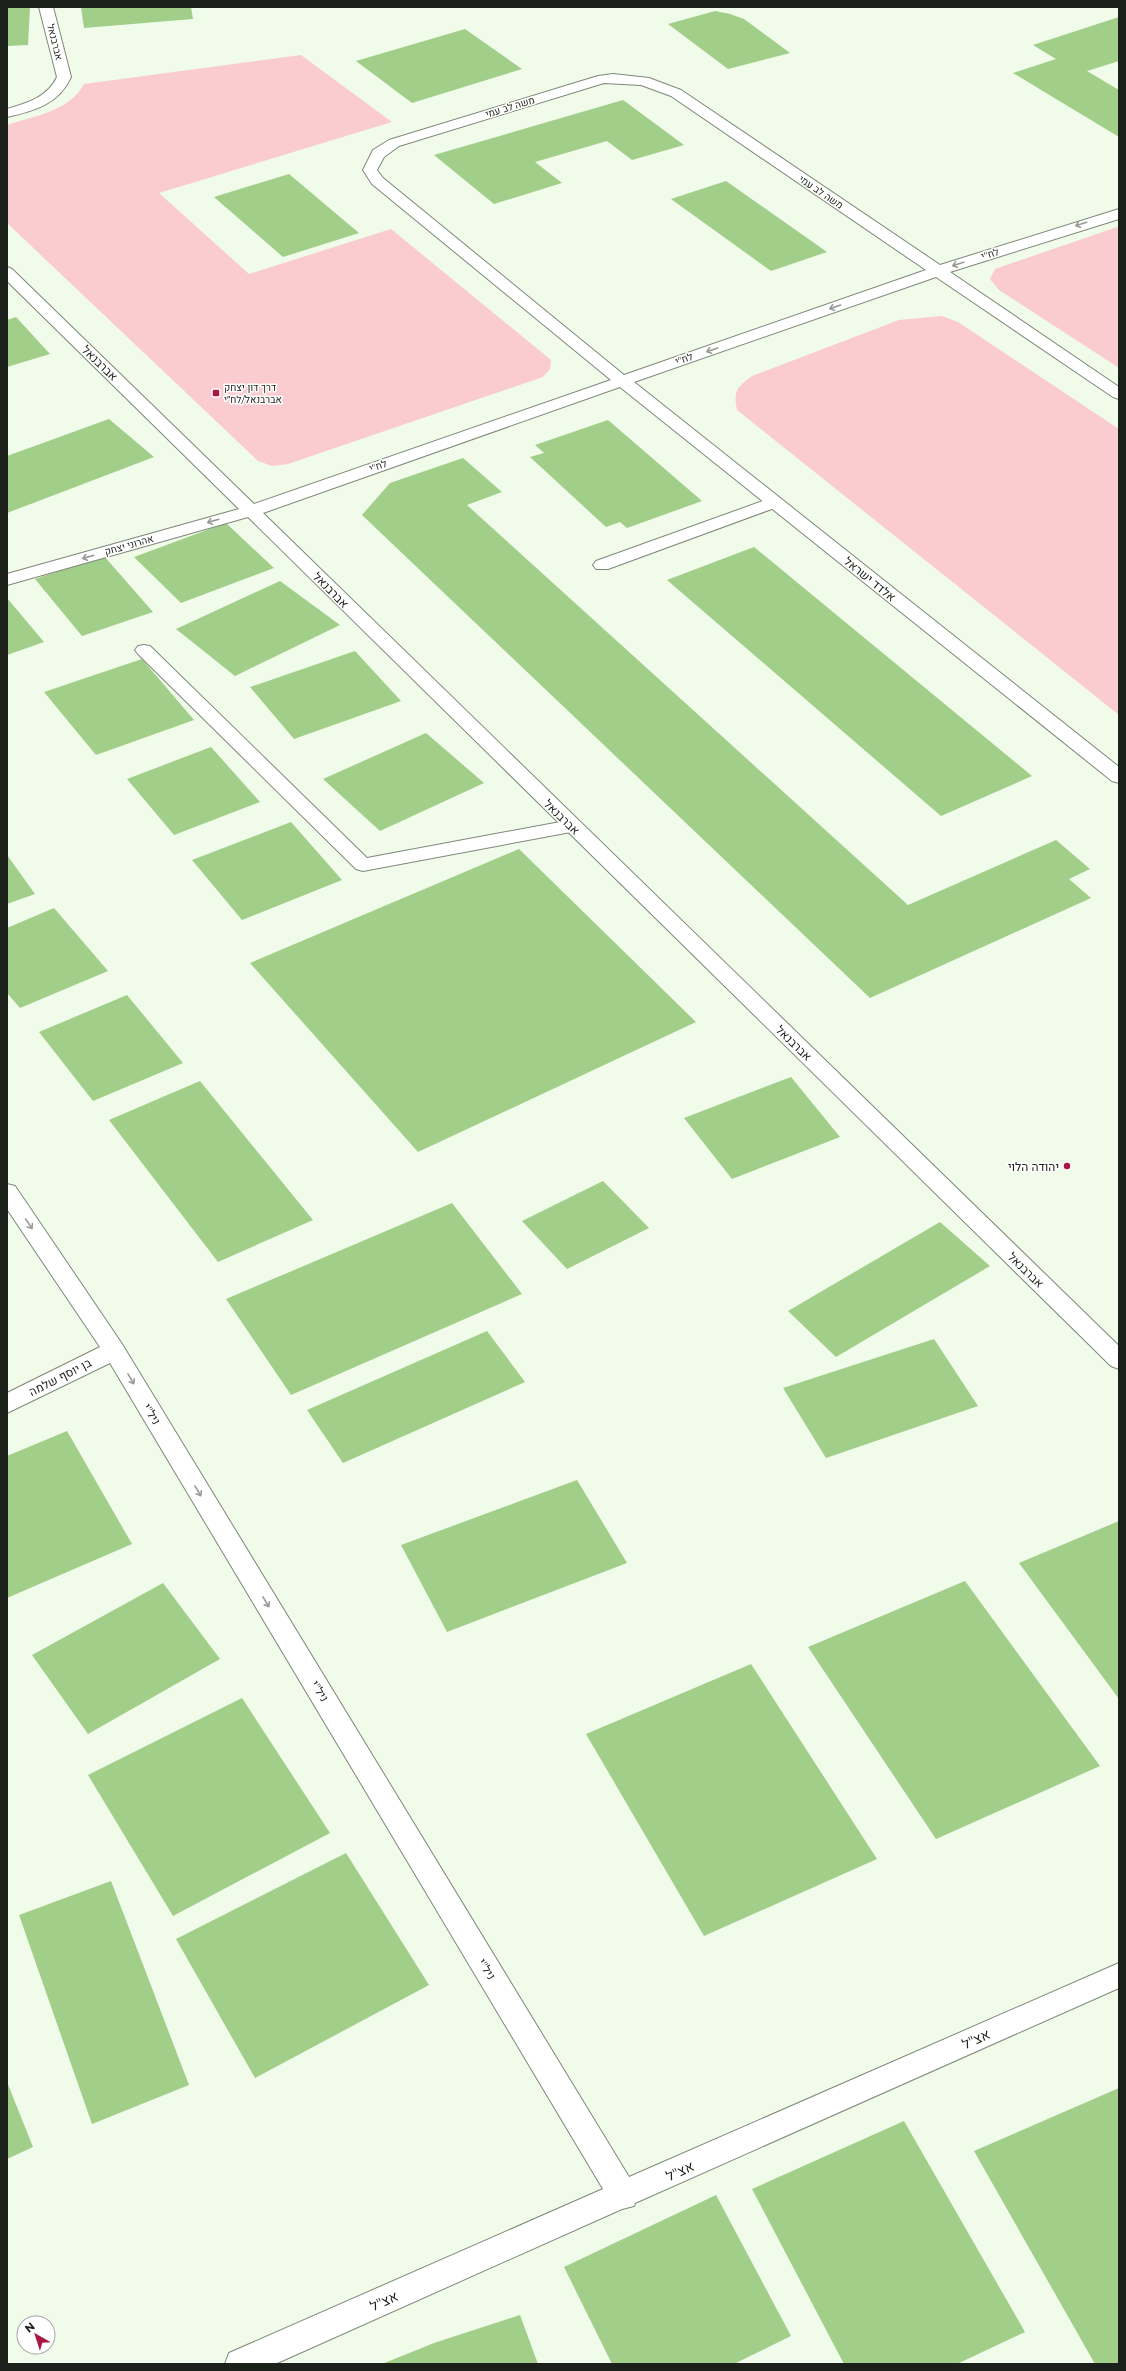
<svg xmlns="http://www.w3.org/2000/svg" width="1126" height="2371" viewBox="0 0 1126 2371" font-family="Montserrat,Heebo,sans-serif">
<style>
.green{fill:#faccd0}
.building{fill:#a1ce88}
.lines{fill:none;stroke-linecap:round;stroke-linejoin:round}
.service-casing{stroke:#7e8879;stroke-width:2}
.minor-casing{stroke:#7e8879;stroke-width:2}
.service{fill:#fff;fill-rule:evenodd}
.minor{fill:#fff;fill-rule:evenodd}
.oneway{stroke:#999b98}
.poi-dot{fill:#ab1743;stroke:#fff;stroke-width:1.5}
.labels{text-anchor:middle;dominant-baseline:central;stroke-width:3;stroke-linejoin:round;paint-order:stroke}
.far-street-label{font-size:10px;fill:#1c201a;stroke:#fff}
.far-poi-label{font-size:10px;fill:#1c201a;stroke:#fff;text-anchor:start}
.street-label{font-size:12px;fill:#1c201a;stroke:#fff}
.poi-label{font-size:12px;fill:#1c201a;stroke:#fff;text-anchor:end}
.near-street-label{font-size:14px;fill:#1c201a;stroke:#fff}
</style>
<rect width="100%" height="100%" fill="#f0fbea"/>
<path class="green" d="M301,55L392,122L159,193L249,274L391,229L551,360L550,369L543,377L288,464L272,466L258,461L7,223V125C34,116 70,111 84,84Z
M1117,227L1119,228V368L999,290L990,279L995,269Z
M942,316L958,322L1119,429V715L737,410C733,391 737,387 752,376L899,320Z"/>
<path class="building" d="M7,7H30L28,45L7,46Z
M81,7H191L193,19L84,28Z
M715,11L730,14L744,19L790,53L728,69L668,24Z
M1119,17V61L1087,71L1119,90V137L1013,73L1056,59L1033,45Z
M465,29L522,69L412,103L356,61Z
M623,100L684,145L632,160L607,141L535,162L562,183L494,204L434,155Z
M289,174L359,233L283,257L214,197Z
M726,181L827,252L771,271L671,199Z
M16,317L50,354L7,367V320Z
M109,419L154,457L7,513V456Z
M608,420L702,501L627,528L620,522L606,527L530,457L544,453L535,445Z
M463,458L502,492L467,505L908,905L1056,840L1090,869L1069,879L1091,898L870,998L362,515L390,483Z
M226,523L274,568L181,603L134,557Z
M754,547L1032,776L941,816L667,580Z
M104,556L153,612L82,636L35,579Z
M280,581L340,625L235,676L176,629Z
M7,598L44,642L7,655Z
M355,651L401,701L294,739L250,687Z
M142,659L194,720L96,755L44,692Z
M426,733L484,783L380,831L323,779Z
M211,747L260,802L174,835L127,779Z
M291,822L342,880L242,920L192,860Z
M519,849L696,1022L418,1152L250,963Z
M7,855L35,894L7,904Z
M54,908L108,971L20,1008L7,993V928Z
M127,995L183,1063L93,1101L39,1032Z
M791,1077L840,1137L732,1179L684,1118Z
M200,1081L313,1220L218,1262L109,1120Z
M603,1181L649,1228L567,1269L522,1221Z
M452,1203L522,1294L291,1395L226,1299Z
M940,1222L990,1266L836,1357L788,1311Z
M487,1331L525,1382L343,1463L307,1410Z
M934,1339L978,1406L826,1458L783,1388Z
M67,1431L132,1544L7,1598V1456Z
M577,1480L627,1563L447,1632L401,1545Z
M1119,1521V1699L1019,1563Z
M965,1581L1100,1766L936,1839L808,1647Z
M163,1583L220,1659L88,1734L32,1655Z
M751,1664L877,1859L704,1936L586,1734Z
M242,1698L330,1833L173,1916L88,1775Z
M346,1853L429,1985L255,2078L176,1939Z
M111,1881L189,2085L92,2124L19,1915Z
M7,2082L33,2147L7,2159Z
M1119,2088V2364H1095L974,2151Z
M904,2121L1025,2332L957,2364H844L752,2189Z
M716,2195L791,2336L734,2364H612L564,2267Z
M520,2315L538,2364H382L434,2343Z"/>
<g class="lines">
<g class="service-casing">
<path id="service" d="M774,497L780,498L783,502L780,506L608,569H596L593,565L596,561Z
M144,645L150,646L367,858L571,820L578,822L581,826L578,830L571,832L363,871L356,869L138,654L135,650L138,646Z"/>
</g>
<g class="minor-casing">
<path id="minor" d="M39,7H53L71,77C59,104 34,111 7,117V109C27,103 48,97 57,77Z
M613,74L649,78L681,90L940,265L1119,209V219L950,272L1119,387V399L1113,397L936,277L634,382L1119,767V783L1112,781L620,387L263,513L1119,1346V1369L1111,1366L248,517L7,585V574L239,509L7,281V267L12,269L254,504L611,380L372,184L363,170L373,150L389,140L598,76ZM604,83L641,85L671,96L926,270L624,375L383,178L377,170L384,157L399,146Z
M7,1184L15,1186L122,1344L629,2177L1119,1963V1988L635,2203L634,2206L622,2209L275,2364H225L229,2353L603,2189L110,1363L7,1413V1393L100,1347L7,1209Z"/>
</g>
<use href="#service" class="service"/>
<use href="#minor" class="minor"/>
</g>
<defs><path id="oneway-shaft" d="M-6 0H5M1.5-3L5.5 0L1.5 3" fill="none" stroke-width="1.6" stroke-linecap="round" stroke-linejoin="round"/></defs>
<g class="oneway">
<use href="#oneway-shaft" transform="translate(1081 224) rotate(162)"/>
<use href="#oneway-shaft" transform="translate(958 264) rotate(162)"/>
<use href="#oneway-shaft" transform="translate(835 307) rotate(161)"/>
<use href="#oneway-shaft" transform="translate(712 350) rotate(161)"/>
<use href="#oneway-shaft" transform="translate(213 521) rotate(164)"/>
<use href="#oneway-shaft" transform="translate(88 557) rotate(164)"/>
<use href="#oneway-shaft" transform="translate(29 1224) rotate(56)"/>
<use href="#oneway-shaft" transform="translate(131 1379) rotate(59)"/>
<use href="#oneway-shaft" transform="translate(198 1491) rotate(59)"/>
<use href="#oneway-shaft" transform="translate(266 1602) rotate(59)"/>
</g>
<g class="poi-dot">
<rect x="212" y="389" width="8" height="8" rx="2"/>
<circle cx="1067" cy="1166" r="4"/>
</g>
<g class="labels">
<g class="far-street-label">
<text transform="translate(55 42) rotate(76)">אברבנאל</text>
<text transform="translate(510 107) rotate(-17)">משה לב עמי</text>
<text transform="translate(821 192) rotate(34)">משה לב עמי</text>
<text transform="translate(990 254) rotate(-18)">לח"י</text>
<text transform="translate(684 359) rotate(-19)">לח"י</text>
<text transform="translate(378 466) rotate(-19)">לח"י</text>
<text transform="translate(129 545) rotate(-16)">אהרוני יצחק</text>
</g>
<g class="far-poi-label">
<text x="224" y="387">דרך דון יצחק<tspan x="224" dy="12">אברבנאל/לח״י</tspan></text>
</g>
<g class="street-label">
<text transform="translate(100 363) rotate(44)">אברבנאל</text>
<text transform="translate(870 579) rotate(39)">אלדד ישראל</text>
<text transform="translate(331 590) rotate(45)">אברבנאל</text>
<text transform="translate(562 817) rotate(44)">אברבנאל</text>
<text transform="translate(794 1043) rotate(44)">אברבנאל</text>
<text transform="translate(1026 1270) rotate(44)">אברבנאל</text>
<text transform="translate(60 1377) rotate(-27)">בן יוסף שלמה</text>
<text transform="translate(152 1414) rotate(59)">ניל"י</text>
<text transform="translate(320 1691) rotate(59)">ניל"י</text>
<text transform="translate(487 1969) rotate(59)">ניל"י</text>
</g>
<g class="poi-label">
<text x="1059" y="1166">יהודה הלוי</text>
</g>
<g class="near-street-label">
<text transform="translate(976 2039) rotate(-24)">אצ"ל</text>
<text transform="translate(680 2171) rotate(-24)">אצ"ל</text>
<text transform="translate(384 2301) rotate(-24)">אצ"ל</text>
</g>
</g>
<rect width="1126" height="2371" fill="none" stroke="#1c201a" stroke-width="16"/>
<g transform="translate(36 2335) rotate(321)"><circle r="19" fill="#ffffff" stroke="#a4a6a3"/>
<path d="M0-3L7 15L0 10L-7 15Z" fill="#ab1743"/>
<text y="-6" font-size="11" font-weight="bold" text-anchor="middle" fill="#1c201a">N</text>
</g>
</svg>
